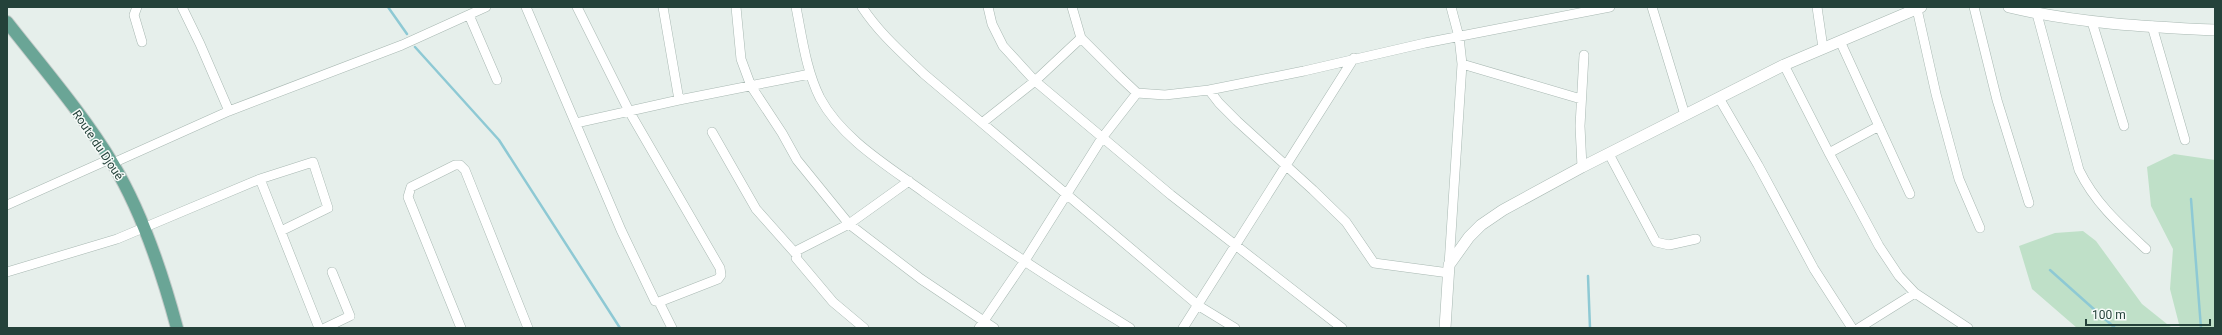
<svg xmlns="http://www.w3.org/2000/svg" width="2222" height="335" viewBox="0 0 2222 335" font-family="Roboto,sans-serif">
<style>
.green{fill:#bfe0c8}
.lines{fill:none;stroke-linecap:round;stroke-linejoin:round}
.stream{stroke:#8ec9d4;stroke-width:2.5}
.minor-casing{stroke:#a8b8b2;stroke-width:10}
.tertiary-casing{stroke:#a8b8b2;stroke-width:12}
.primary-casing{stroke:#c2cac8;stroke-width:14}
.minor{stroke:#fff;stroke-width:9}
.tertiary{stroke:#fff;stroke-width:11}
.primary{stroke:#6aa596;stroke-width:12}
.labels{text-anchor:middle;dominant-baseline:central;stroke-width:3;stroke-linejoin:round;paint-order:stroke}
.street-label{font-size:12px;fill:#24423a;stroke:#f7fbf9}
</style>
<rect width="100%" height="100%" fill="#e6efeb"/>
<path class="green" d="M2174,154L2215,160V328H2180L2170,289L2173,249L2151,206L2147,167Z
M2083,231L2096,241L2142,304L2172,328H2077L2032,289L2019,246L2055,233Z"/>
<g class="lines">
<path class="stream" d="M388,7L407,34
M415,47L499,140L620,328
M2191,199L2201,328
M2050,270L2115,328
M1588,276L1590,328"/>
<g class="minor-casing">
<path id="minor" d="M137,7L134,15L142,42
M182,7L200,44L229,111
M526,7L621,230L655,301L659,302L718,279L721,275L720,268L629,111L577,7
M663,7L679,100
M736,7L741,59L751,86L782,133L797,160L849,224L921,279L994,328
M796,7C802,37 806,70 820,98C842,139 888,166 925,193C992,241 1060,285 1130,328
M862,7C879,33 902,53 924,74L1199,306L1235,328
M988,7L992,24L1003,46L1035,81L1171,195L1342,328
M1072,7L1081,38L1119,76L1137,93L1165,95L1209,90L1304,71L1425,43L1610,7
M1652,7L1685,115
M1817,7L1823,48
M1974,7L1997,100L2029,203
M1917,9L1936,94L1959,179L1980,228
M2037,14L2079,170C2095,203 2120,225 2146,249
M469,15L497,80
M2092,22L2124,126
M2152,26L2185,140
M1840,41L1910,194
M1462,64L1581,99
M1784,65L1829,153L1879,246L1899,276L1915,293L1968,328
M1209,90L1219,103L1237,121L1313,190L1346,222L1374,263L1449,273
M1719,98L1758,165L1814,269L1852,328
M576,123L679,100L810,74
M982,123L1035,81L1081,38
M712,132L756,209L796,254
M1829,153L1879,126
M1609,154L1656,242L1669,245L1696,239
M113,163L229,111L402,45L486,7
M1582,167L1580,126L1584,55
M260,179L319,328
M7,205L110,159
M1449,265L1462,64L1459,37L1451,7
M7,272L117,239L260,179L313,162L328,208L281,231
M659,302L672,328
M325,328L350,316L332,272
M461,328L408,197L411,187L455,165H460L465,170L528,328
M864,328L833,302L796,258L798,250L849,224L909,181
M979,328L1024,262L1102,138L1137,93
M1183,328L1354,58
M1859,328L1915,293"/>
</g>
<g class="tertiary-casing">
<path id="tertiary" d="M2009,7C2076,23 2146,27 2215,30
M1445,328L1449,265L1469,237L1481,225L1503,210L1582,167L1784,65L1921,7"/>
</g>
<g class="primary-casing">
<path id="primary" d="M7,22C43,68 83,114 113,164C143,214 162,272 177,328"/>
</g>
<use href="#minor" class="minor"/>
<use href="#tertiary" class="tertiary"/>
<use href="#primary" class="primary"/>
</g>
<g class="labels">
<g class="street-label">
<text transform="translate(98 145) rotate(56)">Route du Djoué</text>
</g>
</g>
<rect width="2222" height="335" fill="none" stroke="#24423a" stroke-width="16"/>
<path d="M2086 319v6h124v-6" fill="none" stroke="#24423a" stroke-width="2"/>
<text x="2092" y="319" font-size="12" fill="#24423a" stroke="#f7fbf9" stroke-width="3" paint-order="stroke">100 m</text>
</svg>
